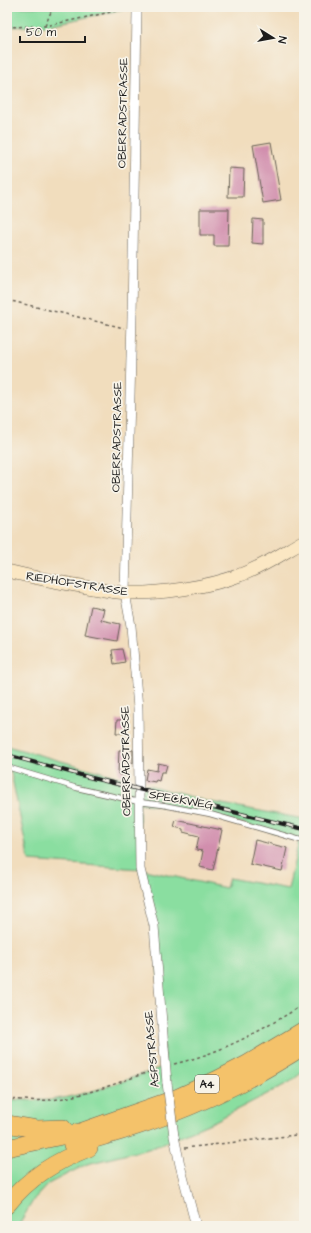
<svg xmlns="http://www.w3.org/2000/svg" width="311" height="1233" viewBox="0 0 311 1233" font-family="'Architects Daughter',sans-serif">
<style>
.green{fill:#8adea0;stroke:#537d5e;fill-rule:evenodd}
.building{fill:#d18ead}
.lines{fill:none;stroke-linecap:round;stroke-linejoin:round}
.lane-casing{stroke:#676054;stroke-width:6}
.street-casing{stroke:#676054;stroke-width:10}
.secondary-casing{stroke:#676054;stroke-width:14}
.highway-casing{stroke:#676054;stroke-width:18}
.path{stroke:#676054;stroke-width:1.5;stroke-dasharray:3 3;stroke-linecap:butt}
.lane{stroke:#fff;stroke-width:4.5}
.street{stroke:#fff;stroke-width:9}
.secondary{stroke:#fbe7c3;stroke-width:13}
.highway{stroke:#f4c26a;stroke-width:17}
.rail-casing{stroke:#1c1c1c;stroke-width:4}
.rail{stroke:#f7f3e8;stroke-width:2.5;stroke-dasharray:8;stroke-linecap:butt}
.street-bridge-casing{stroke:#676054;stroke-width:10;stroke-linecap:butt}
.street-bridge{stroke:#fff;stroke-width:9}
.labels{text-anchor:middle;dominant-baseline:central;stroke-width:3.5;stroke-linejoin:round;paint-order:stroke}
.shield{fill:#f7f3e8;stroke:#5e5c59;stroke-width:1}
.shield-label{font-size:11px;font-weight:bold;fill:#1c1c1c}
.street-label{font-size:12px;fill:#1c1c1c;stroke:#f7f3e8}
</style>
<rect width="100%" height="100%" fill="#f7f3e8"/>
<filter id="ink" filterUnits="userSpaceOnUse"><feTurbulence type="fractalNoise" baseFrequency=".025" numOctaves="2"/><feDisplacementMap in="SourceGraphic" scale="8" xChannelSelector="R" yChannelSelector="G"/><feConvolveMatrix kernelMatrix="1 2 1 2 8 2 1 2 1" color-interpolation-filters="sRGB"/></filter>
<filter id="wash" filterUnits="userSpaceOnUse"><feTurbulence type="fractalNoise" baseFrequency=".012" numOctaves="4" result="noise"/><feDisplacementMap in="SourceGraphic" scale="16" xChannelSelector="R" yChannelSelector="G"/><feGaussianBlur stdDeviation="0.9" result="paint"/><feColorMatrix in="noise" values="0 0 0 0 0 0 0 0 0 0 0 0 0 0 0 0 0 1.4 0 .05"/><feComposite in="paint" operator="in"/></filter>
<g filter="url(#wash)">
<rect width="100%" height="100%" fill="#f1ddbd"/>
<path class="green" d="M7,7H140L137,11L125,9L45,26L7,27Z
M7,746L206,801L304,819V1071L290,1082L215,1121L152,1148L87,1164L48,1184L34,1199L18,1226H7V1099C21,1100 36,1101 50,1100C90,1095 128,1079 165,1066L155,934L140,869L29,861L10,768L7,767ZM139,803L210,814L299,840L288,889L229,878L226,888L140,869Z"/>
<g id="blocks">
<path class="building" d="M271,142L281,200L263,203L253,145Z
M229,168L244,169L243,197H228Z
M200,209H229L228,246H214V235H200Z
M253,219L263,220V244L252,243Z
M91,606L104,609L101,620L120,624L117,641L85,635Z
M122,649L125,662L114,664L112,650Z
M117,720H126V733H116Z
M119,750H133V763H128L125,776L118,774Z
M158,763L167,765L165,772H161L159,781L156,780L155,782L145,780L147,769L157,771Z
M176,820L222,830L213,870L200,867L203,851L196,850L199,836L183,832V829L174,827Z
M255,840L287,848L282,871L250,864Z"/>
</g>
</g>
<g filter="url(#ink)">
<use href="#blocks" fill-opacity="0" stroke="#676054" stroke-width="1"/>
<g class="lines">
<g class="lane-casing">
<path id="lane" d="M7,767L77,788L139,802L163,805L210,814L304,841"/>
</g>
<g class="street-casing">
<path id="street" d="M140,7L137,11L132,317L125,593L131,626L138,708L140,869L154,926L167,1083
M174,1136L180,1165L196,1226"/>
</g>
<g class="secondary-casing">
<path id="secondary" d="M7,571C32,577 56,582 81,586C96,589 111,592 126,593C159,594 210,587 240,575C263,567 283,553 304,541"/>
</g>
<g class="highway-casing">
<path id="highway" d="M7,1124L37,1129L63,1128
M72,1145C153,1125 234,1092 304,1046
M7,1148L80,1132L174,1099L216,1080L247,1064L304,1030
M7,1205C29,1177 56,1161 89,1148"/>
</g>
<path class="path" d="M45,26L53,7
M7,27L45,26L125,9L129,10
M7,300L124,328
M174,1064C224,1052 261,1031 304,1004
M7,1099C21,1100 36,1101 50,1100C87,1096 122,1081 157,1069
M185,1148L304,1134"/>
<use href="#lane" class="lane"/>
<use href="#street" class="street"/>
<use href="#secondary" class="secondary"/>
<use href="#highway" class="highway"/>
<g class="rail-casing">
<path id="rail" d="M7,755L88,777L304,829"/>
</g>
<use href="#rail" class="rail"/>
<g class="street-bridge-casing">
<path id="street-bridge" d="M167,1083L174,1136"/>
</g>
<use href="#street-bridge" class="street-bridge"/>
</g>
</g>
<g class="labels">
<rect class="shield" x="195" y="1075" width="24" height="18" rx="3"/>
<g class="shield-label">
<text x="207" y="1084">A4</text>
</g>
<g class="street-label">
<text transform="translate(123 113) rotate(-89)">OBERRADSTRASSE</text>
<text transform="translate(117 437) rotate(-89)">OBERRADSTRASSE</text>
<text transform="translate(77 584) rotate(9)">RIEDHOFSTRASSE</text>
<text transform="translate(126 761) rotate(-91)">OBERRADSTRASSE</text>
<text transform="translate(181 800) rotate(10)">SPECKWEG</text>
<text transform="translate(152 1049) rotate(-95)">ASPSTRASSE</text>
</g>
</g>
<rect width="311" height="1233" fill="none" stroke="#f7f3e8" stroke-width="24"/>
<g transform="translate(273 38) rotate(101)" stroke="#f7f3e8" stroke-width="3" paint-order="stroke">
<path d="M0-3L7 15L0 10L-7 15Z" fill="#1c1c1c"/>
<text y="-6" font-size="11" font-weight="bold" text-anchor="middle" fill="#1c1c1c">N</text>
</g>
<path d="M20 36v6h65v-6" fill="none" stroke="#1c1c1c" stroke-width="2"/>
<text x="26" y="36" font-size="12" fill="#1c1c1c" stroke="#f7f3e8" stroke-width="3" paint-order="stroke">50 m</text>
</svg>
